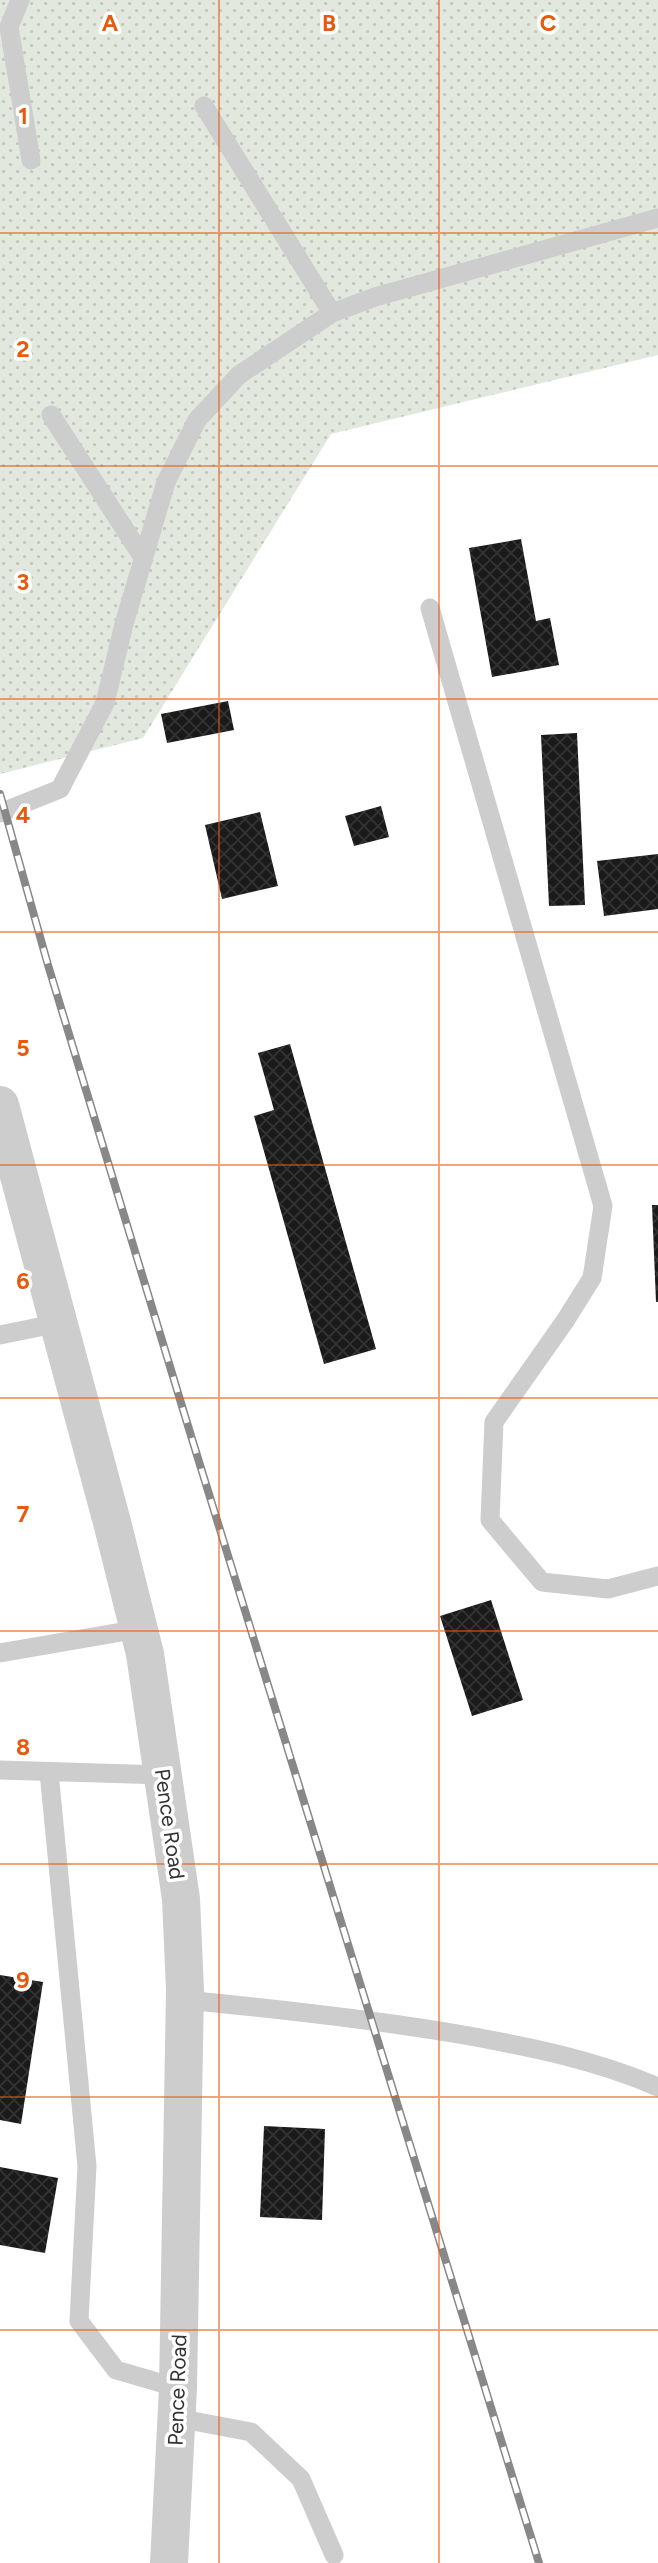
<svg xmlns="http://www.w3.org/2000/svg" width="658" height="2563" viewBox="0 0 658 2563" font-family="Figtree,sans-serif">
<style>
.grass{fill:url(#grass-dots)}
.building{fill:url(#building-cross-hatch)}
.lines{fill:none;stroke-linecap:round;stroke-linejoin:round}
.service{stroke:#cdcdcd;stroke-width:19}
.tertiary{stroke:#cdcdcd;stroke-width:38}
.rail-casing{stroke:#888;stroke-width:8}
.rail{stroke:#fff;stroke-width:5;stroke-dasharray:16;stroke-linecap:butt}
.grid{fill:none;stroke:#e8590c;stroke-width:2;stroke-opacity:0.55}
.labels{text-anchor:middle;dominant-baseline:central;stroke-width:7;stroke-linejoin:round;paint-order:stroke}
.street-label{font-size:21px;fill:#333;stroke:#fff}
.grid-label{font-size:23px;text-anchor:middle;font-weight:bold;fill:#e8590c;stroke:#fff;stroke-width:7;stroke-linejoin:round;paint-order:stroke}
</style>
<defs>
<pattern id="grass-dots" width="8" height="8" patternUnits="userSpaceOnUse" patternTransform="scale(1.75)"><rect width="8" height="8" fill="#e2e8dd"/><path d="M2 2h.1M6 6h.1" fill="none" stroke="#c2c7be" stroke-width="1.8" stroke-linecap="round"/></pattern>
<pattern id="building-cross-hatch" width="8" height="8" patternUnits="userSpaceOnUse" patternTransform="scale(1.75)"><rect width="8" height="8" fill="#1a1a1a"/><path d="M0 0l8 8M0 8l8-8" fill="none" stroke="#333"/></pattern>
</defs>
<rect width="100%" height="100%" fill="#fff"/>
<path class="grass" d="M0,0H658V355L331,434L143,738L0,774Z"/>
<path class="building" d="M521,539L536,621L550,618L559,665L492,677L469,548Z
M228,701L234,730L167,743L161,714Z
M577,733L585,905L549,906L541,735Z
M381,806L389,837L354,846L345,816Z
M260,812L278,886L222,899L205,825Z
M658,854V909L604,916L597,861Z
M290,1044L376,1349L324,1364L254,1116L274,1110L258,1053Z
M652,1205H658V1302H656Z
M491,1600L523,1700L472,1716L440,1616Z
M0,1975L43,1982L21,2124L0,2120Z
M264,2126L325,2129L322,2220L260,2217Z
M0,2167L58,2178L45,2253L0,2245Z"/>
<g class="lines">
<path class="service" d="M20,0L9,27L31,160
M204,106L332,313
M51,415L144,559
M430,608L603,1206L592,1278L565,1321L494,1422L490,1520L542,1582L608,1589L658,1576
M0,813L60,789L105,703L124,624L166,482L197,420L239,375L332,313L375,297L658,218
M0,1335L59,1323
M0,1653L139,1629
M0,1770L163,1775
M49,1772L87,2166L79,2321L116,2370L178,2388
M185,2000C278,2009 371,2019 464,2035C530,2047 596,2060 658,2087
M177,2418L251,2432L301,2479L334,2555"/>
<path class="tertiary" d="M0,1105L113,1526L145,1654L181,1899L185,1990L178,2388L169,2563"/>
<g class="rail-casing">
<path id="rail" d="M0,794L48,965L192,1439L539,2563"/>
</g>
<use href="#rail" class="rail"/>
</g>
<path class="grid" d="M219,0V2563M439,0V2563M0,233H658M0,466H658M0,699H658M0,932H658M0,1165H658M0,1398H658M0,1631H658M0,1864H658M0,2097H658M0,2330H658"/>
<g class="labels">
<g class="street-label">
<text transform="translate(170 1824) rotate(82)">Pence Road</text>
<text transform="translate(177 2390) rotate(-88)">Pence Road</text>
</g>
</g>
<g class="grid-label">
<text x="110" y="31">A</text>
<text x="329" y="31">B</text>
<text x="548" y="31">C</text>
<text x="23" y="124">1</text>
<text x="23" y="357">2</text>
<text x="23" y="590">3</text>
<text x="23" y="823">4</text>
<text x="23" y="1056">5</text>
<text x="23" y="1289">6</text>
<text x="23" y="1522">7</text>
<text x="23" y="1755">8</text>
<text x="23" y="1988">9</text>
</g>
</svg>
